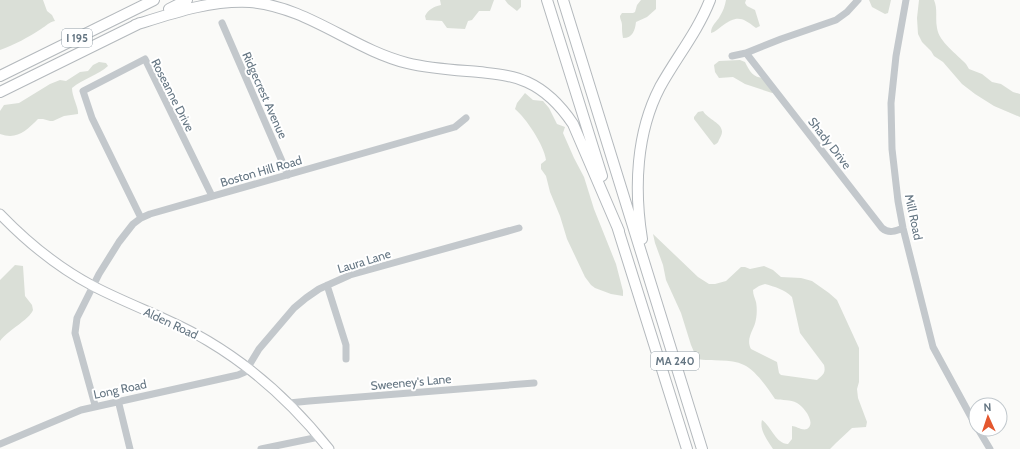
<svg xmlns="http://www.w3.org/2000/svg" width="1020" height="449" viewBox="0 0 1020 449" font-family="Cabin,sans-serif">
<style>
.green{fill:#dadfd7;fill-rule:evenodd}
.lines{fill:none;stroke-linecap:round;stroke-linejoin:round}
.major-casing{stroke:#b5babe;stroke-width:11}
.highway-casing{stroke:#b4b9bd;stroke-width:12}
.minor{stroke:#c3c8cc;stroke-width:7}
.major{stroke:#fff;stroke-width:9}
.highway{stroke:#fff;stroke-width:10}
.labels{text-anchor:middle;dominant-baseline:central;stroke-width:4;stroke-linejoin:round;paint-order:stroke}
.shield{fill:#fff;stroke:#939fa8;stroke-width:1}
.shield-label{font-size:11px;font-weight:bold;fill:#657683}
.street-label{font-size:12px;fill:#657683;stroke:#fff}
</style>
<rect width="100%" height="100%" fill="#fafaf8"/>
<path class="green" d="M0,0H43L47,11L52,15L55,21C49,22 46,26 41,29C29,37 14,45 0,50Z
M440,0H494L490,11H479L472,20L468,21L465,29L447,28L442,21L426,20L425,16C429,9 433,7 441,5Z
M505,0H521V7L517,11L508,4Z
M641,0H656V9L647,17L636,22C635,30 633,38 623,38C622,33 622,30 622,25C622,21 620,20 620,16L622,13H633L635,12L637,5Z
M726,0H746L745,3L747,6L755,10L760,26L756,28C742,17 737,15 722,26C718,29 715,32 711,33C711,25 717,22 720,16C723,11 725,6 726,0Z
M869,0H891L888,13L885,14L872,7Z
M919,0H934C938,9 935,18 937,28C939,42 957,54 966,64L969,69L982,74L992,82L1001,84L1013,92L1020,94V117L994,106L975,94L962,84L943,62L934,56L931,51L922,42L918,34L917,18Z
M740,60L745,62C750,72 753,78 765,78L774,92L772,93L745,84L733,77L719,78L715,72L714,65L719,61Z
M99,62L106,63L108,66C98,75 83,79 72,88C72,97 79,108 78,114L64,116L53,121H50L43,119H38C26,131 17,140 0,134V111L4,105L19,103L50,84L60,80L66,81L80,72L88,71L93,65Z
M525,93L533,100L543,101L549,108L557,124L565,127L563,133L574,158L584,177L594,209L616,264L623,291V296L611,294L595,288L591,285L585,277L567,239L560,216L550,192L546,176L541,169V164L546,160C544,145 526,118 515,109L517,103Z
M703,111C710,122 728,124 720,138C718,141 719,143 714,145L694,119V117L698,112Z
M653,234L698,277L709,284H715L726,281L741,267H745L750,269L764,266L773,270L781,277L801,278L812,281L829,293L837,300L859,348V382L857,389L858,398L867,422L866,427L852,428L836,443L830,449H773C768,441 759,430 762,420C771,426 776,444 788,444L792,439V426C796,426 802,431 807,429C817,423 803,406 797,403C790,399 783,401 775,399C768,388 755,370 744,365C730,358 712,362 697,359L691,345L681,313L666,280L663,265L655,243ZM765,284C775,287 784,289 792,297L800,333L824,365C826,373 823,375 817,380L781,375L779,373L777,362L751,349C745,338 755,329 756,319C757,314 757,307 756,302C755,298 753,295 753,290L759,286Z
M15,265L23,266L25,296L32,305L33,310C29,320 8,330 0,341V280Z"/>
<g class="lines">
<g class="major-casing">
<path id="major" d="M0,214C27,242 59,268 93,286C131,306 172,319 208,341C255,369 295,406 329,449"/>
</g>
<g class="highway-casing">
<path id="highway" d="M547,0L602,176
M563,0L702,449
M169,9L187,0
M135,25C173,13 210,0 250,2C308,7 352,49 407,63C431,69 455,70 479,72C495,74 512,75 527,82C547,91 561,106 573,124L619,231
M0,76L154,0
M0,92L140,23
M617,226L687,449
M642,239C634,189 636,133 660,87C676,58 698,31 710,0"/>
</g>
<path class="minor" d="M906,0L896,56L891,103L892,149L898,201L903,228L933,347L976,426
M222,23L288,175
M746,53L882,228C889,234 896,231 903,228
M732,56L746,53L781,39L836,20L847,12L858,0
M141,218L92,118L83,91L145,59L212,196
M327,285L346,345V359
M118,400L130,449
M289,403L309,401L534,383
M95,405L75,333L77,318L99,274L119,242L133,224L141,218L150,214L455,127L466,118
M978,429L990,449
M0,444L81,410L238,375L245,372L259,349L294,308L306,298L319,289L350,275L519,228
M261,449L319,437"/>
<use href="#major" class="major"/>
<use href="#highway" class="highway"/>
</g>
<g class="labels">
<g class="shield">
<rect x="62" y="29" width="30" height="18" rx="3"/>
<rect x="651" y="352" width="48" height="18" rx="3"/>
</g>
<g class="shield-label">
<text x="77" y="38">I 195</text>
<text x="675" y="361">MA 240</text>
</g>
<g class="street-label">
<text transform="translate(173 95) rotate(63)">Roseanne Drive</text>
<text transform="translate(265 95) rotate(66)">Ridgecrest Avenue</text>
<text transform="translate(830 143) rotate(52)">Shady Drive</text>
<text transform="translate(261 171) rotate(-16)">Boston Hill Road</text>
<text transform="translate(914 217) rotate(78)">Mill Road</text>
<text transform="translate(364 261) rotate(-17)">Laura Lane</text>
<text transform="translate(171 323) rotate(25)">Alden Road</text>
<text transform="translate(411 382) rotate(-5)">Sweeney's Lane</text>
<text transform="translate(120 389) rotate(-12)">Long Road</text>
</g>
</g>
<g transform="translate(988 417) rotate(357)"><circle r="19" fill="#ffffff" stroke="#c1c8cd"/>
<path d="M0-3L7 15L0 10L-7 15Z" fill="#e4572e"/>
<text y="-6" font-size="11" font-weight="bold" text-anchor="middle" fill="#657683">N</text>
</g>
</svg>
